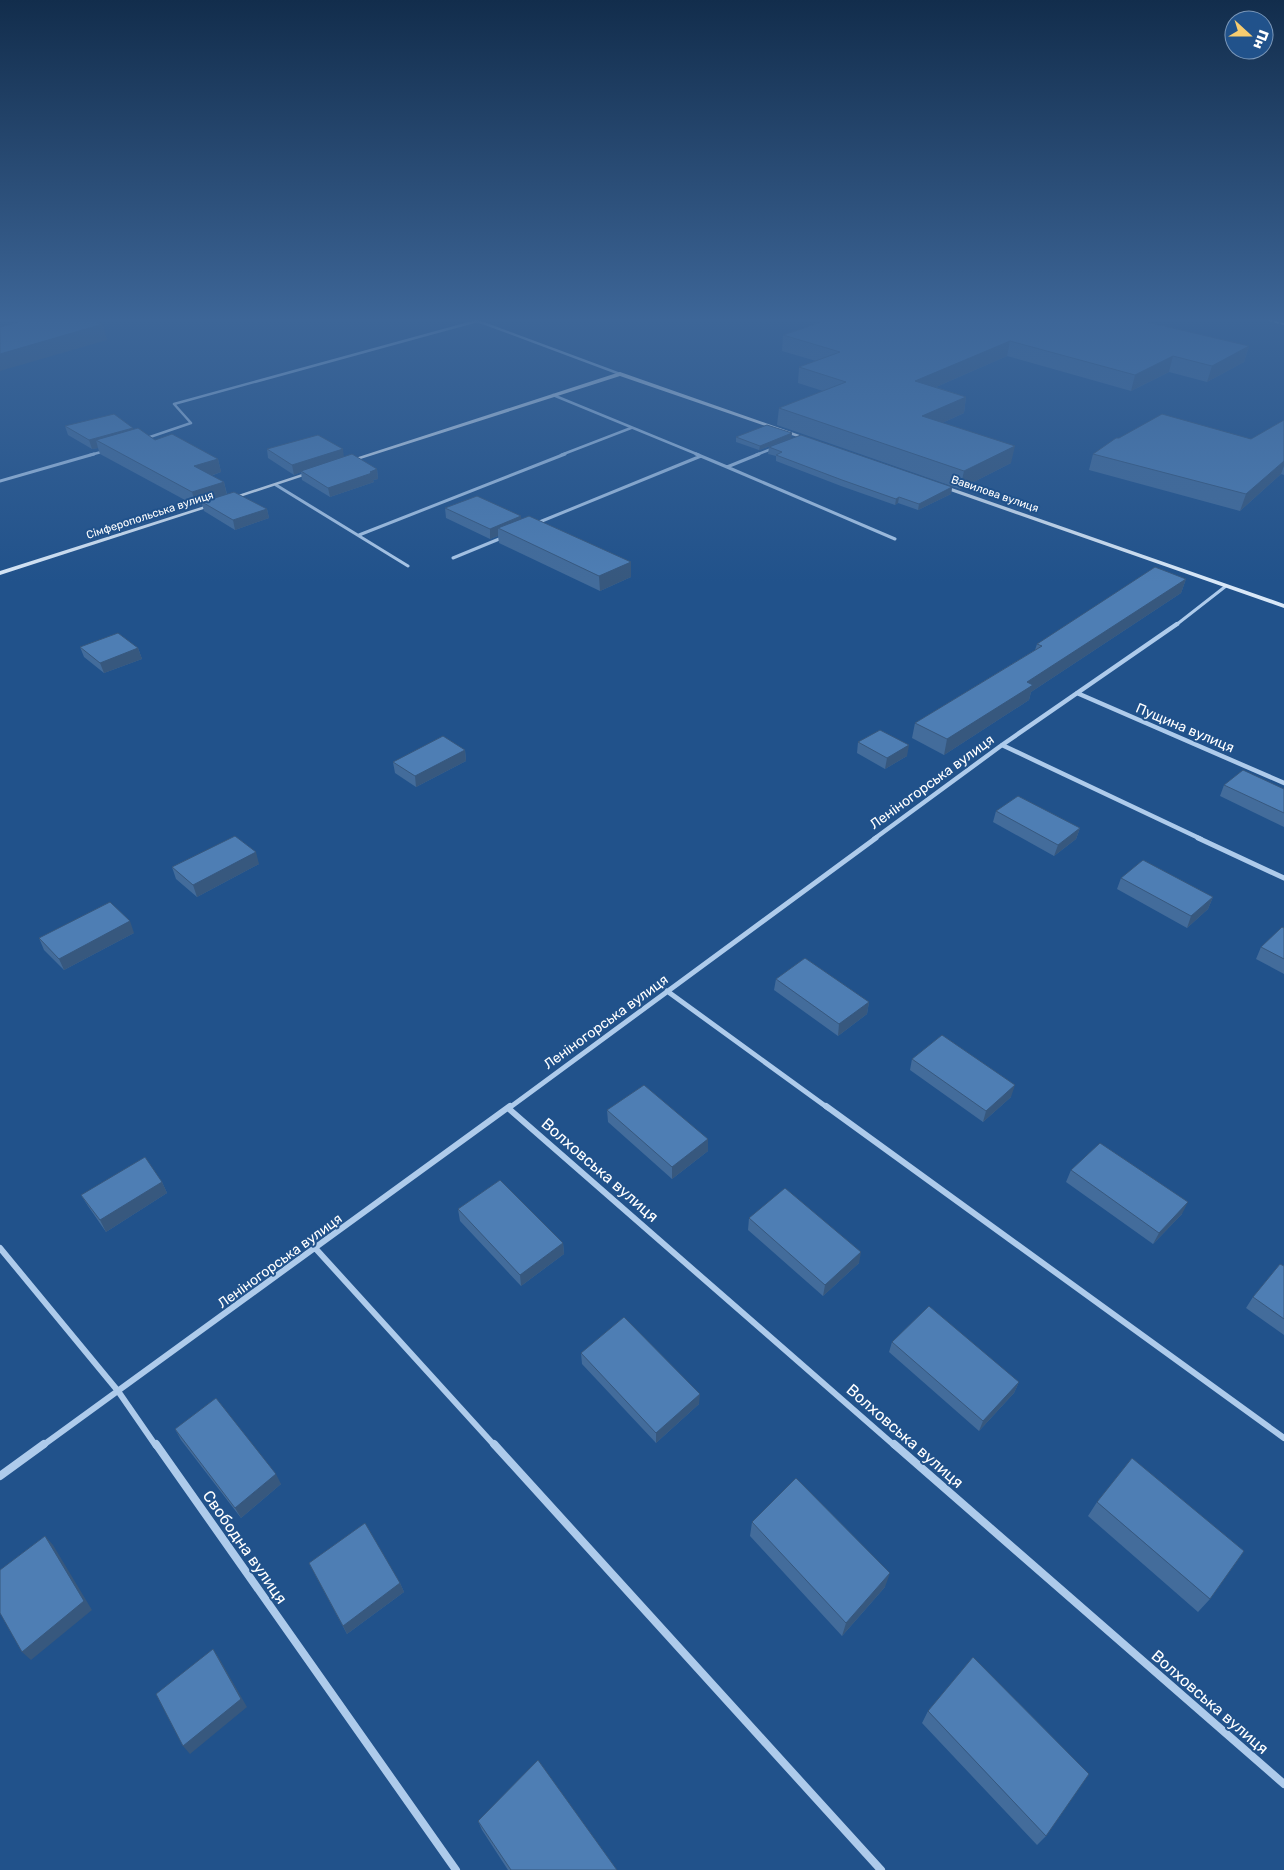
<svg xmlns="http://www.w3.org/2000/svg" width="1284" height="1870" viewBox="0 0 1284 1870" font-family="Rubik,sans-serif">
<style>
.lines{fill:none;stroke-linecap:round;stroke-linejoin:round}
.street-far5{stroke:#aecbeb;stroke-width:2.5}
.street-far4{stroke:#aecbeb;stroke-width:3}
.street-far3{stroke:#aecbeb;stroke-width:4.5}
.street-far2{stroke:#aecbeb;stroke-width:5}
.street-far1{stroke:#aecbeb;stroke-width:6}
.street{stroke:#aecbeb;stroke-width:8}
.secondary{fill:#d9e8f8;fill-rule:evenodd}
.rail{stroke:#fff;stroke-width:2;stroke-dasharray:4.5 2;stroke-linecap:butt}
.wall{fill:#436c9b}
.shaded-wall{fill:#37587e}
.building{fill:#4e7eb4;stroke:#37587e}
.labels{text-anchor:middle;dominant-baseline:central;stroke-width:4;stroke-linejoin:round;paint-order:stroke}
.far-street-label{font-size:11px;fill:#fff;stroke:#21528b}
.street-label{font-size:14px;fill:#fff;stroke:#21528b}
.near-street-label{font-size:16px;fill:#fff;stroke:#21528b}
</style>
<rect width="100%" height="100%" fill="#21528b"/>
<g class="lines">
<path class="street-far5" d="M475,320L620,374
M553,395L699,455
M147,438L191,423L174,404L477,321
M90,455L105,451
M561,455L631,428
M756,455L774,448"/>
<path class="street-far4" d="M696,454L727,467L759,454
M727,467L895,539
M0,481L94,454
M276,485L408,566
M537,523L701,456
M359,535L565,454
M453,558L504,537
M1176,625L1226,586"/>
<path class="street-far3" d="M1077,693L1284,783
M1002,745L1201,839
M874,839L1002,745L1177,624"/>
<path class="street-far2" d="M1198,838L1284,878
M667,991L828,1108
M509,1108L876,838"/>
<path class="street-far1" d="M826,1106L1284,1438
M508,1108L895,1446
M0,1248L118,1391L156,1446
M316,1249L495,1446
M42,1446L510,1106"/>
<path class="street" d="M156,1444L456,1870
M494,1444L881,1870
M894,1444L1284,1784
M0,1476L44,1444"/>
<path class="secondary" d="M620,372L814,440L809,441L620,376L348,463L343,462Z
M311,471L316,472L231,500L226,499Z
M939,485H943L1284,604V608L939,487Z
M214,503L219,504L0,575V571Z"/>
<path class="rail" d="M1268,320L1284,324"/>
</g>
<path class="wall" d="M783,335L1249,346L1244,362L1207,382L1169,372L1131,391L1007,356L936,387L966,397L964,413L942,423L1011,463L960,489L777,425L779,408L823,391L798,383L799,367L816,361L782,351Z
M1284,420V475L1281,474L1240,511L1089,470L1093,454L1119,438L1251,439Z
M65,426L133,428V429L155,440L218,459L221,472L211,476L224,482L227,494L267,509L269,518L235,530L204,511L202,504L196,506L100,454L98,448L92,449L68,435Z
M792,433L791,438L759,450L736,442V437Z
M769,447L952,487L951,494L918,510L898,503L895,505L841,486L776,461V456L768,454Z
M267,449L344,457L377,469L378,479L373,480L374,482L330,497L302,480L301,472L294,475L268,458Z
M445,508L521,519L631,577L600,591L499,543L498,536L490,539L446,518Z
M1186,579L1181,593L1031,692L1029,700L944,755L912,738L915,723L1035,650L1037,644Z
M80,647L138,648L142,659L104,673L84,657Z
M858,742L907,756L885,769L857,753Z
M465,750L466,761L416,787L395,773L393,762Z
M1224,785L1284,789V827L1220,796Z
M996,811L1080,828L1076,839L1054,856L993,822Z
M259,864L197,897L176,879L172,867Z
M1121,878L1213,897L1208,909L1187,928L1117,889Z
M1284,928V974L1256,959L1261,947Z
M134,933L64,970L44,950L39,938Z
M776,979L869,1002L867,1014L838,1036L774,990Z
M912,1059L1011,1097L983,1122L910,1070Z
M607,1110L708,1151L672,1179L608,1122Z
M1071,1170L1182,1214L1153,1244L1066,1182Z
M162,1182L167,1193L106,1232L88,1206L81,1195Z
M458,1209L563,1243L564,1254L521,1286L460,1221Z
M749,1218L859,1263L823,1296L748,1230Z
M1284,1266V1335L1246,1308L1253,1297Z
M892,1342L1019,1382L1014,1393L979,1431L889,1352Z
M581,1353L699,1404L656,1443L582,1364Z
M175,1429L281,1484L241,1518L181,1440Z
M1097,1502L1210,1599L1198,1612L1088,1516Z
M752,1522L885,1587L842,1636L750,1536Z
M309,1563L400,1583L404,1592L347,1634Z
M928,1711L1046,1836L1037,1845L922,1723Z
M478,1821L617,1870H508L482,1830Z"/>
<path class="shaded-wall" d="M103,324L107,340L0,371V354Z
M1010,341L1007,356L913,397L915,381Z
M1249,346L1244,362L1207,382L1212,366Z
M1173,356L1169,372L1131,391L1135,375Z
M966,397L964,413L920,433L922,416Z
M133,428L135,436L96,440L98,448L92,449L89,440Z
M792,433L791,438L759,450L760,446Z
M1015,446L1011,463L960,489L964,471Z
M343,449L344,458L301,471V472L294,475L292,465Z
M218,459L221,472L198,480L194,466Z
M1284,461V466L1281,474L1240,511L1246,494Z
M377,469L378,479L373,480L374,482L330,497L328,488Z
M224,482L227,496L202,502V504L196,506L192,492Z
M952,487L951,494L918,510L919,504Z
M899,497L898,503L895,505L896,499Z
M267,509L269,518L235,530L233,520Z
M521,516L522,526L498,528V536L490,539V529Z
M631,562V577L600,591L599,576Z
M1186,579L1181,593L1031,692L1029,700L944,755L947,739L1027,682Z
M138,648L142,659L104,673L100,663Z
M909,745L907,756L885,769L887,758Z
M465,750L466,761L416,787L415,776Z
M1080,828L1076,839L1054,856L1058,845Z
M256,852L259,864L197,897L193,885Z
M1213,897L1208,909L1187,928L1191,916Z
M130,921L134,933L64,970L59,959Z
M869,1002L867,1014L838,1036L839,1024Z
M1015,1085L1011,1097L983,1122L986,1111Z
M708,1139V1151L672,1179V1167Z
M162,1182L167,1193L106,1232L100,1220Z
M1188,1202L1182,1214L1153,1244L1159,1233Z
M563,1243L564,1254L521,1286L520,1275Z
M861,1252L859,1263L823,1296L825,1285Z
M1019,1382L1014,1393L979,1431L983,1421Z
M700,1394L699,1404L656,1443V1433Z
M276,1474L281,1484L241,1518L235,1508Z
M45,1536L53,1545L92,1610L31,1660L22,1652Z
M890,1573L885,1587L842,1636L846,1623Z
M400,1583L404,1592L347,1634L343,1626Z
M213,1649L219,1658L247,1707L190,1754L183,1746Z"/>
<path class="building" d="M26,320H89L103,324L0,354V327Z
M827,320H1139L1249,346L1212,366L1173,356L1135,375L1010,341L915,381L966,397L922,416L1015,446L964,471L779,408L846,382L799,367L840,352L783,335Z
M114,414L133,428L89,440L65,426Z
M1162,414L1251,439L1284,420V461L1246,494L1093,454L1116,438H1119Z
M767,425L792,433L760,446L736,437Z
M138,428L155,440L172,434L218,459L194,466L224,482L192,492L96,440Z
M318,435L343,449L292,465L267,449Z
M801,435L952,487L919,504L899,497L896,499L842,480L776,455L782,452L769,447Z
M352,454L377,469L370,472L372,473L328,488L301,471Z
M234,492L267,509L233,520L202,502Z
M477,496L521,516L490,529L445,508Z
M529,516L631,562L599,576L498,528Z
M1155,567L1186,579L1027,682L1033,685L947,739L915,723L1042,646L1037,644Z
M118,633L138,648L100,663L80,647Z
M880,730L909,745L887,758L858,742Z
M443,736L465,750L415,776L393,762Z
M1243,770L1284,789V813L1224,785Z
M1018,796L1080,828L1058,845L996,811Z
M235,836L256,852L193,885L172,867Z
M1143,860L1213,897L1191,916L1121,878Z
M110,902L130,921L59,959L39,938Z
M1282,927L1284,928V959L1261,947Z
M805,958L869,1002L839,1024L776,979Z
M942,1035L1015,1085L986,1111L912,1059Z
M644,1085L708,1139L672,1167L607,1110Z
M1100,1143L1188,1202L1159,1233L1071,1170Z
M145,1157L162,1182L100,1220L81,1195Z
M500,1180L563,1243L520,1275L458,1209Z
M785,1188L861,1252L825,1285L749,1218Z
M1280,1264L1284,1266V1319L1253,1297Z
M929,1306L1019,1382L983,1421L892,1342Z
M624,1317L700,1394L656,1433L581,1353Z
M216,1398L276,1474L235,1508L175,1429Z
M1132,1458L1244,1551L1210,1599L1097,1502Z
M796,1478L890,1573L846,1623L752,1522Z
M365,1523L400,1583L343,1626L309,1563Z
M45,1536L84,1601L22,1652L0,1613V1570Z
M213,1649L241,1699L183,1746L156,1694Z
M973,1657L1089,1774L1046,1836L928,1711Z
M538,1760L617,1870H511L478,1821Z"/>
<linearGradient id="sky" x2="0" y2="1"><stop stop-color="#122d4c"/><stop offset="0.55" stop-color="#3d6698"/><stop offset="1" stop-color="#3d6698" stop-opacity="0"/></linearGradient>
<rect width="1284" height="582" fill="url(#sky)"/>
<g class="labels">
<g class="far-street-label">
<text transform="translate(995 494) rotate(19)">Вавилова вулиця</text>
<text transform="translate(150 515) rotate(-18)">Сімферопольська вулиця</text>
</g>
<g class="street-label">
<text transform="translate(1185 728) rotate(23)">Пущина вулиця</text>
<text transform="translate(932 782) rotate(-36)">Леніногорська вулиця</text>
<text transform="translate(606 1022) rotate(-36)">Леніногорська вулиця</text>
<text transform="translate(280 1261) rotate(-36)">Леніногорська вулиця</text>
</g>
<g class="near-street-label">
<text transform="translate(600 1170) rotate(41)">Волховська вулиця</text>
<text transform="translate(905 1436) rotate(41)">Волховська вулиця</text>
<text transform="translate(245 1547) rotate(55)">Свободна вулиця</text>
<text transform="translate(1210 1702) rotate(41)">Волховська вулиця</text>
</g>
</g>
<g transform="translate(1249 35) rotate(111)"><circle r="24" fill="#21528b" stroke="#7a97b9"/>
<path d="M0-4L9 19L0 12L-9 19Z" fill="#f7cc6f"/>
<text y="-8" font-size="14" font-weight="bold" text-anchor="middle" fill="#ffffff">Пн</text>
</g>
</svg>
